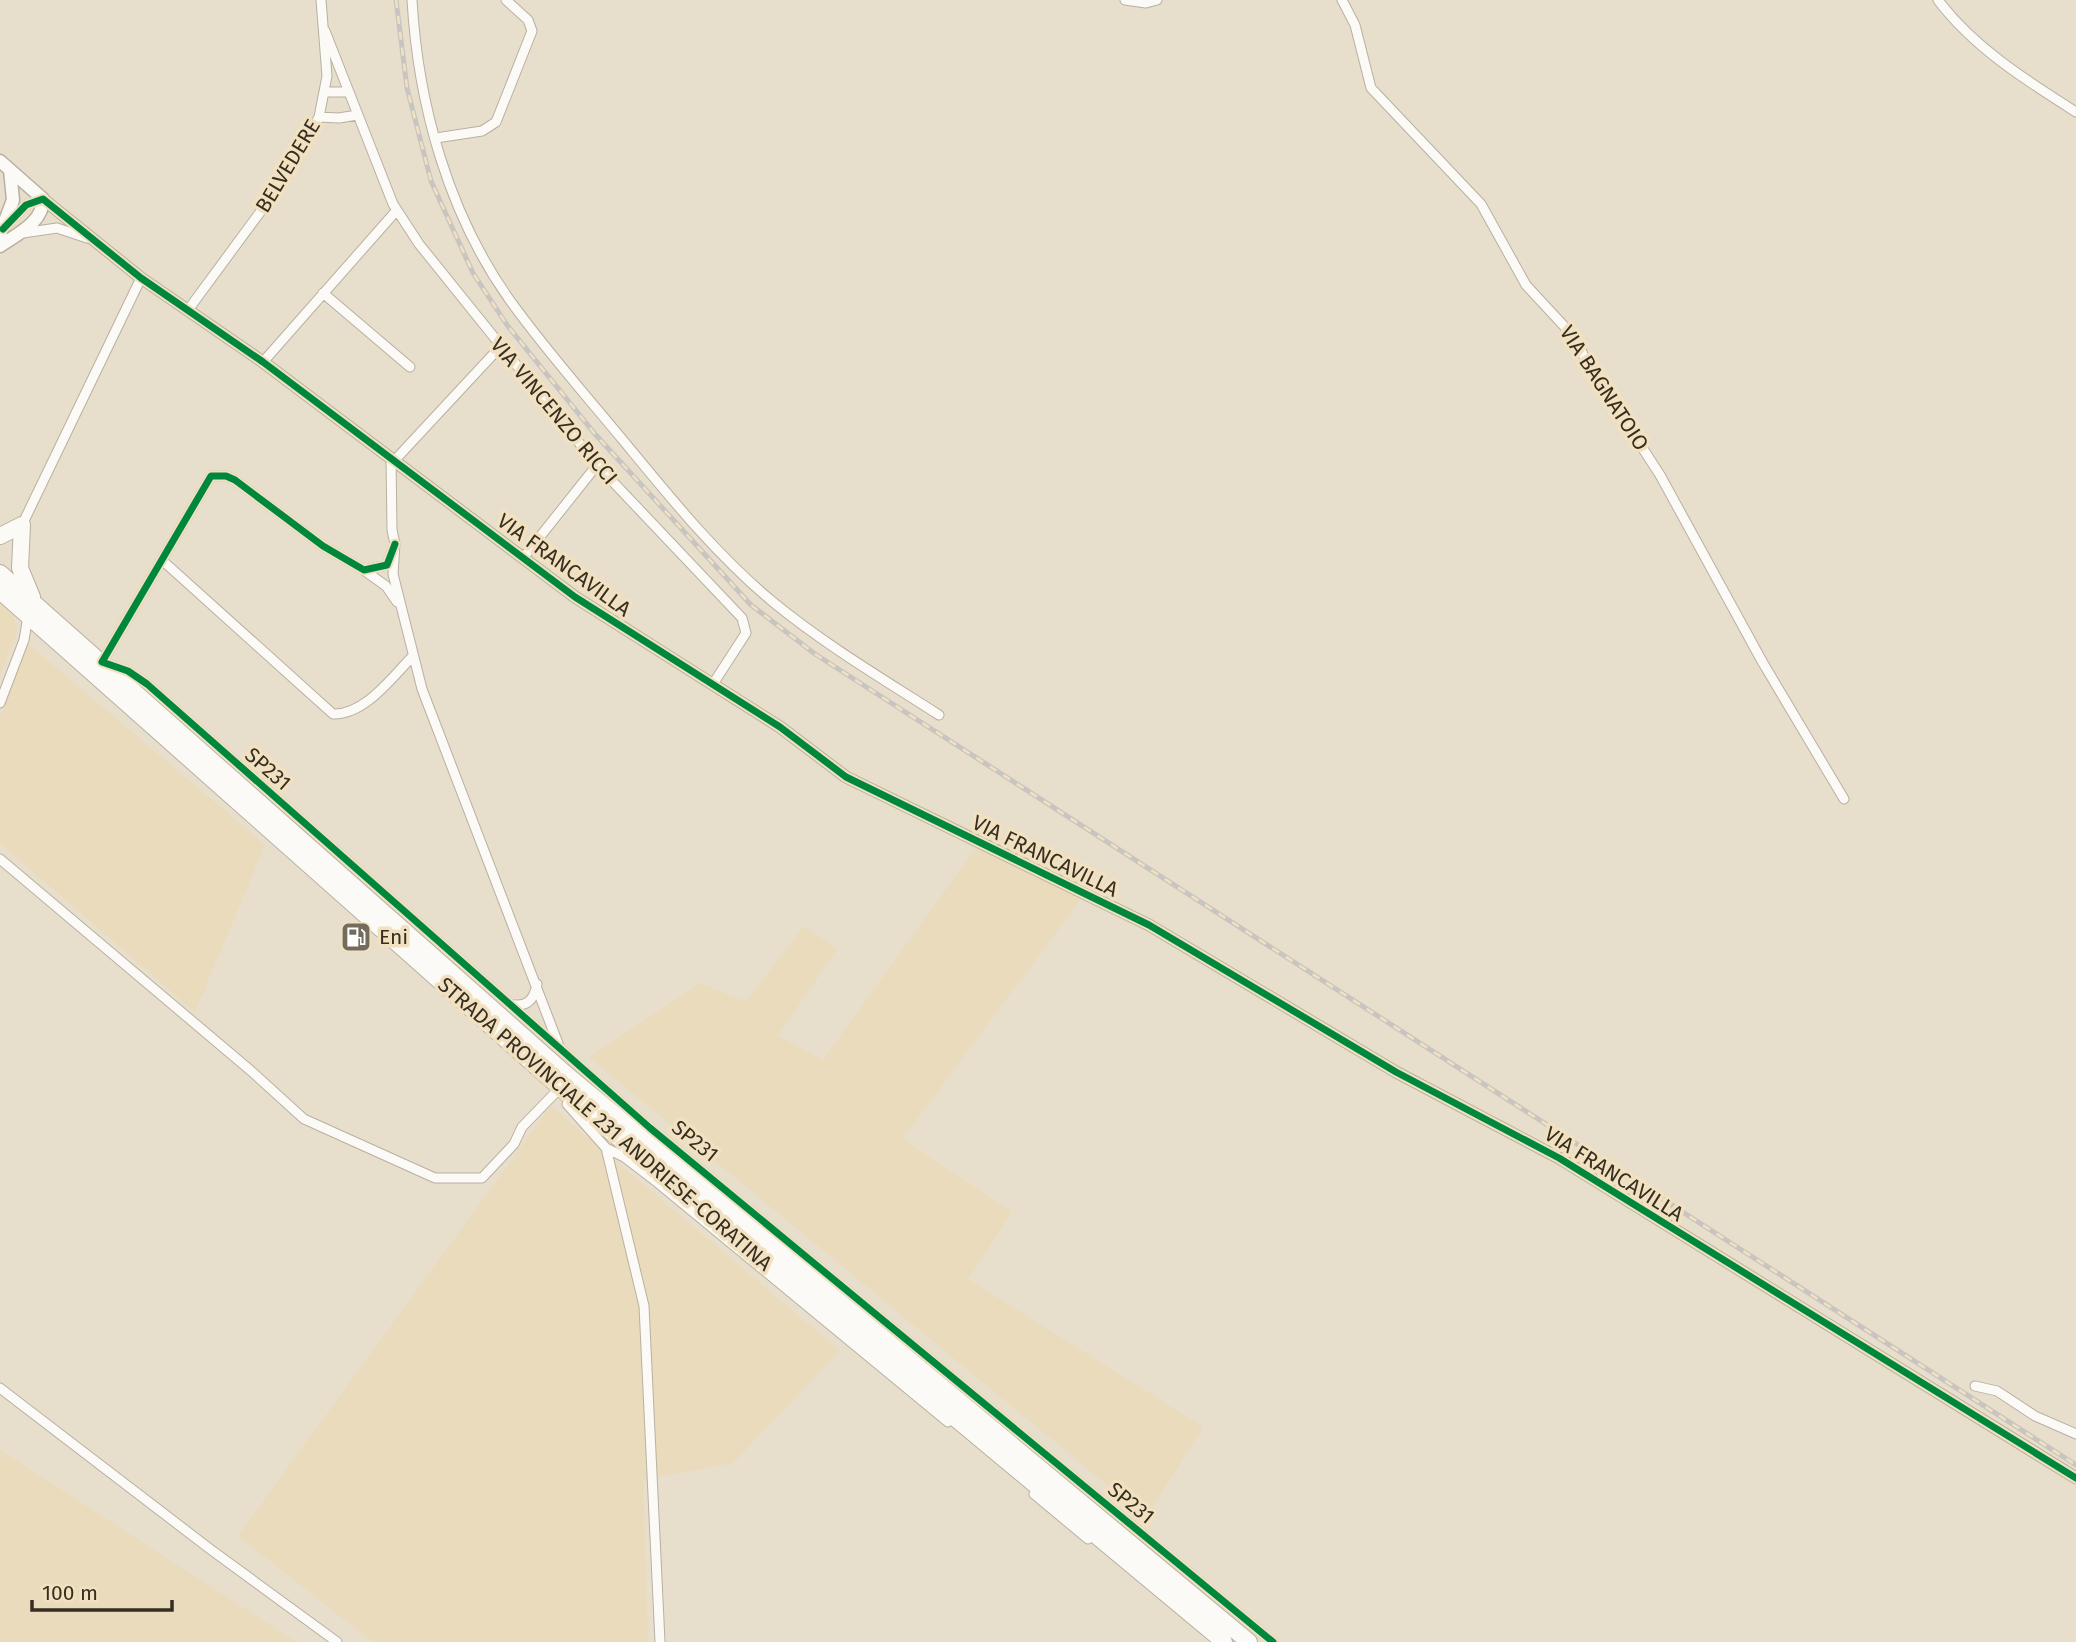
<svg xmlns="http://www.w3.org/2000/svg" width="2076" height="1642" viewBox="0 0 2076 1642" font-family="'Fira Sans',sans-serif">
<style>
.built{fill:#eadbbc}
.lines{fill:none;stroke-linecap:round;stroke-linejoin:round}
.minor-casing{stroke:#b8b0a2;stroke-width:11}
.tertiary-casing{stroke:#b8b0a2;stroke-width:13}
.secondary-casing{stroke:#b8b0a2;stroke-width:15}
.trunk-casing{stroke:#b8b0a2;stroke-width:18}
.minor{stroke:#fbfaf7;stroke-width:9}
.tertiary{stroke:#fbfaf7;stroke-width:10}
.secondary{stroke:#fbfaf7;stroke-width:12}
.trunk{stroke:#fbfaf7;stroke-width:16}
.rail-casing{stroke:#c8c5c1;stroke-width:5}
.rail{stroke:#f2e1c0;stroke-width:2.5;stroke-dasharray:8;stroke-linecap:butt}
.cycleway-casing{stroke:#f2e1c0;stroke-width:11}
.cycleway{stroke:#00873e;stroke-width:7}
.labels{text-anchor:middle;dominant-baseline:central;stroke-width:7;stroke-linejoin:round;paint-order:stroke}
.street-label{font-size:21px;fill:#352e21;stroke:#f2e1c0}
.poi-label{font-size:21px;fill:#352e21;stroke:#f2e1c0;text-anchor:start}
</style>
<rect width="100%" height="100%" fill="#e7decb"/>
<path class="built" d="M0,603L14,615L17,632L0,675Z
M28,644L265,845L195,1012L0,843V717Z
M978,845L1081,899L902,1139L1012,1212L968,1279L1203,1427L1146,1517L589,1057L700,983L746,1002L804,926L837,949L778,1036L823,1060Z
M551,1106L840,1351L733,1463L643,1480L648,1642H373L238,1536Z
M0,1450L296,1642H0Z"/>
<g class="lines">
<g class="minor-casing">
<path id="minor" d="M412,0C418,104 448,213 509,299C543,347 584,393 622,439C669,496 716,555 773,602C824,644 883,679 939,715
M1125,0L1146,3L1157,0
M1342,0L1355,25L1371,88L1481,204L1526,285L1576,339L1586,361L1660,475L1763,663L1844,799
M1938,0C1973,47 2027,81 2076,112
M325,31L393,204L419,244L597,465L742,618L746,633L713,684
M325,92H348
M319,117L339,118L357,115
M436,138L482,131L496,122L532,31L528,20L506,0
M3,229L26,205L43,199
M23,233L57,228L87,238
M323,293L410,367
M188,310L283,181L319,117L327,76L321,0
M263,362L397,210
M391,458L392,530L395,544L393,574L422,689L559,1046
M394,461L500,347
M22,525L141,278
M395,544L387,565L364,570L323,546L235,480L226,476H211L102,662L128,671L147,684L650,1128L1273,1642
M523,558L597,465
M163,561L333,714C365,715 392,677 413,656
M365,571L386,586L397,602
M0,703L24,640L28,616
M0,859L250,1070L304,1119L435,1178H482L514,1144L522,1127L556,1092
M509,1004C526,1008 534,1001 537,984
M567,1104L606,1148L644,1306L660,1642
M606,1148L624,1157L658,1183L948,1422
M1975,1386L1997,1391L2035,1416L2076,1434
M0,1388L210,1549L337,1642
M1034,1494L1088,1539"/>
</g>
<g class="tertiary-casing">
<path id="tertiary" d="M43,199L141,278L263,362L575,597L780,727L846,777L1149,925L1396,1072L1559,1158L2076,1478"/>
</g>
<g class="secondary-casing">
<path id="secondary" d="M0,161L43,199C43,223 17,234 0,246
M0,234L13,200L10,170"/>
</g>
<g class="trunk-casing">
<path id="trunk" d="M22,525L20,568L32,597
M0,536L22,525
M0,573L567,1075L1249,1642
M0,591L592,1116L1224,1642"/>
</g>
<use href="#minor" class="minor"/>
<use href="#tertiary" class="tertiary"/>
<use href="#secondary" class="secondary"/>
<use href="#trunk" class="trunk"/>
<g class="rail-casing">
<path id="rail" d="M396,0L407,88L431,181L473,273L507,325L595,434L751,605L815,654L2076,1465"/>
</g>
<use href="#rail" class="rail"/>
<g class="cycleway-casing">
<path id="cycleway" d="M3,229L26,205L43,199L141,278L263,362L575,597L780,727L846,777L1149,925L1396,1072L1559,1158L2076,1478
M395,544L387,565L364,570L323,546L235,480L226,476H211L102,662L128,671L147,684L650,1128L1273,1642"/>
</g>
<use href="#cycleway" class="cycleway"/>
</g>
<defs>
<g id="fuel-square" transform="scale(1.575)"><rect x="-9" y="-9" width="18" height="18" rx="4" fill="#736c5c" stroke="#f2e1c0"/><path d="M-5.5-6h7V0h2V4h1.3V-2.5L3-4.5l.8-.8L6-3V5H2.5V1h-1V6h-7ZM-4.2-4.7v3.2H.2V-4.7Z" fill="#fff"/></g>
</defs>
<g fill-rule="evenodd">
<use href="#fuel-square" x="356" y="937"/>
</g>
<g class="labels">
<g class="street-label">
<text transform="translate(288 166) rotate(-59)">BELVEDERE</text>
<text transform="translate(1604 388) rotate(57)">VIA BAGNATOIO</text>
<text transform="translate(554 411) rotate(50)">VIA VINCENZO RICCI</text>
<text transform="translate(564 565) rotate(36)">VIA FRANCAVILLA</text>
<text transform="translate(268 769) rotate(41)">SP231</text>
<text transform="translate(1045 856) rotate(26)">VIA FRANCAVILLA</text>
<text transform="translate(605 1124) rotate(41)">STRADA PROVINCIALE 231 ANDRIESE-CORATINA</text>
<text transform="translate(695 1141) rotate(39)">SP231</text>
<text transform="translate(1614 1174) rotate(32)">VIA FRANCAVILLA</text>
<text transform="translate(1131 1503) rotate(39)">SP231</text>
</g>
<g class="poi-label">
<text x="379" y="937">Eni</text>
</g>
</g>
<path d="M32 1600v10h140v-10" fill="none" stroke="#352e21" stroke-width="3.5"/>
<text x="42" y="1600" font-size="21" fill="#352e21" stroke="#f2e1c0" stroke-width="5" paint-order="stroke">100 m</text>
</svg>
